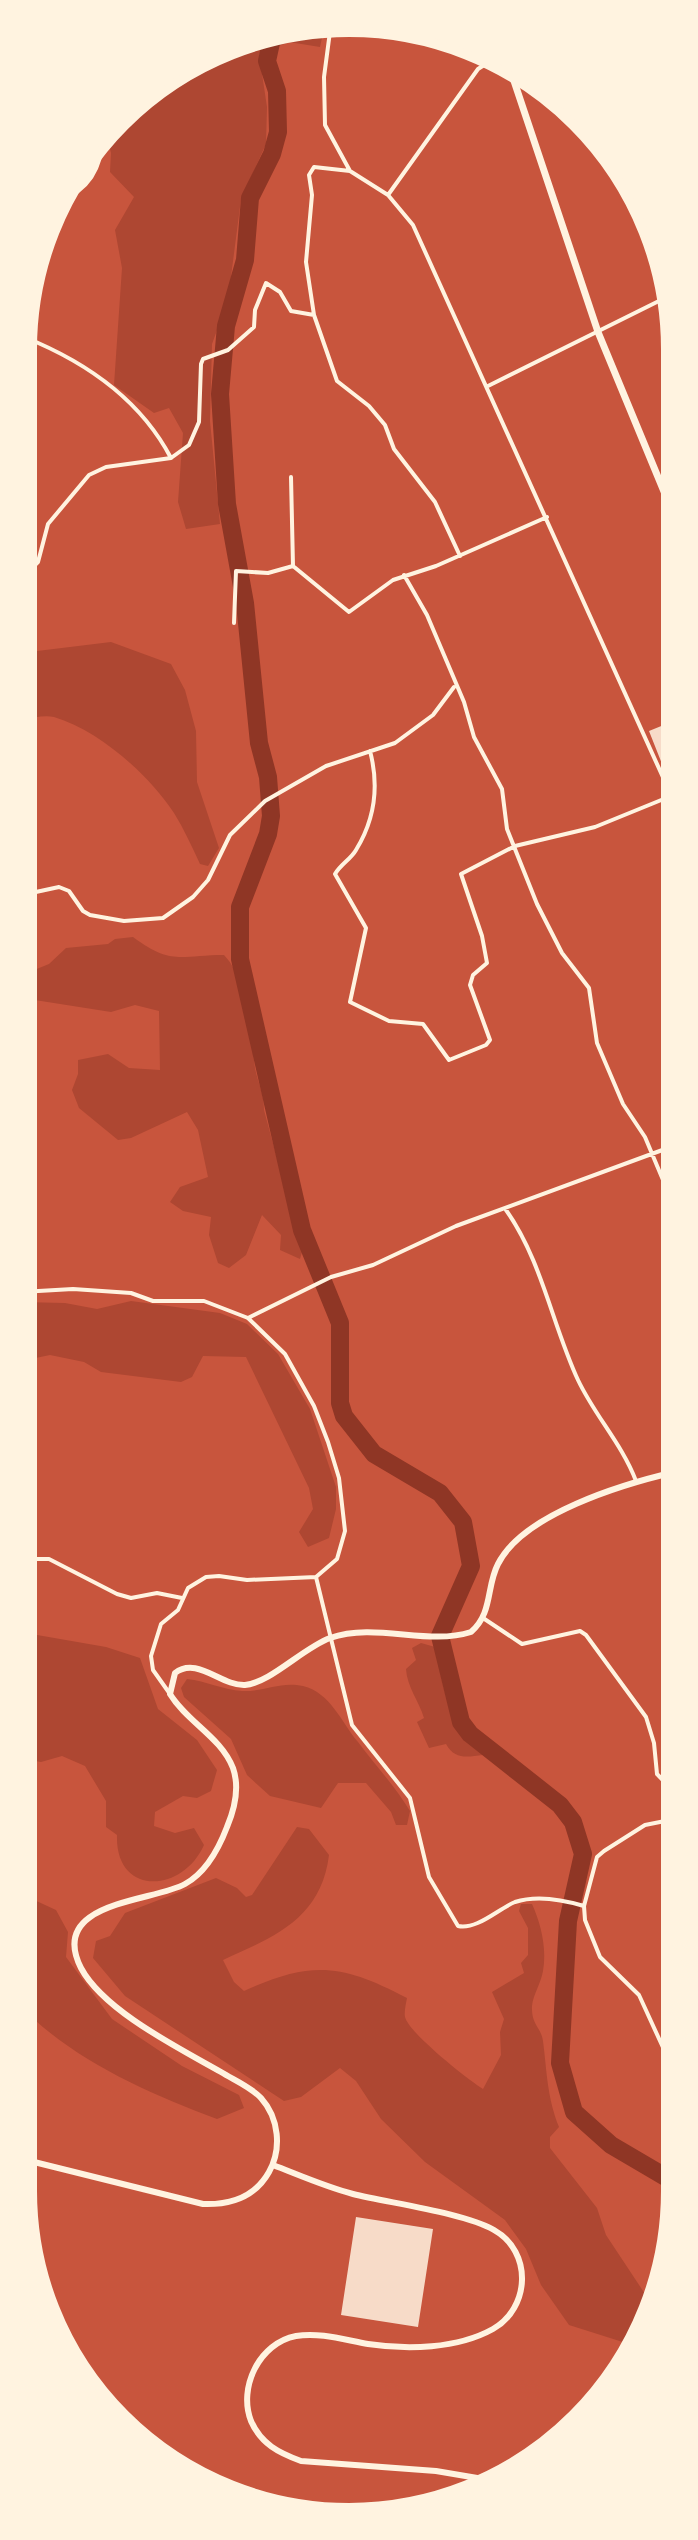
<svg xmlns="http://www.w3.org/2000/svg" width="698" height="2540" viewBox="0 0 698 2540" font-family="'PT Serif',serif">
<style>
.green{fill:#ae4732}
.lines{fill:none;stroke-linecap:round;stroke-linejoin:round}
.river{stroke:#8f3625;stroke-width:18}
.building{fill:#f7dbc8}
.minor{stroke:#fff3e0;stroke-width:4}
.tertiary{stroke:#fff3e0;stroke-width:6}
.primary{stroke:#fff3e0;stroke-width:7}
.rim{fill:none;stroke:#fff3e0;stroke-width:10}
</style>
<rect width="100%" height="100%" fill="#c8553d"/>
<path class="green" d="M284,24H325L320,47L289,42L259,54L267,107L266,144L241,199L228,300L212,344L210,421L220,524L186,529L178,502L183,433L169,408L154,413L114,385L122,268L115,230L134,197L110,172L111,153L106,133L165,74Z
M111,642L171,664L185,690L196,731L197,782L219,848L208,866L200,864C192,847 184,829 174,813C148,774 100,731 54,717C44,715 32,718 23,720V658L29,652Z
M133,937C172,966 180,955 224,955C251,984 249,1030 255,1068C258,1083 264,1094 264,1110L302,1252L300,1259L280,1250L281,1235L262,1215L246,1255L229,1268L218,1263L209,1235L211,1217L183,1211L170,1202L180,1187L208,1177L198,1130L187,1112L131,1138L118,1140L79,1108L72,1090L78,1074V1060L108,1054L129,1068L160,1070L159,1011L135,1005L111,1012L22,998V975L49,964L66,948L108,944L115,939Z
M131,1301L220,1313L247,1324L278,1354L310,1409L336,1487V1509L329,1538L308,1547L299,1532L313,1509L309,1488L246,1357L203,1356L192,1377L181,1382L101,1372L84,1362L50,1355L21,1361V1302L65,1303L97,1309Z
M20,1632L106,1647L140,1658L158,1709L197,1740L217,1770L211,1791L197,1798L183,1796L155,1812L154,1826L175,1833L194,1828L204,1845C182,1894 115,1896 117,1835L106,1827V1801L85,1766L62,1756L41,1762L19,1758Z
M421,1643L435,1647C443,1684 447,1726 481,1747L483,1755C467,1757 455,1760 446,1744L429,1748L417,1722L424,1718C419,1701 407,1687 406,1669L416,1660L412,1648Z
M187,1679C206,1681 224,1690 242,1691C264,1692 280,1681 303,1686C331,1693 341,1722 358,1742C376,1766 394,1785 410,1811L407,1825H396L391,1812L366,1783H338L321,1808L270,1796L247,1775L231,1739L184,1697L181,1688Z
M297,1827L309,1829L329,1855C321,1919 274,1937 223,1960L234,1982L244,1991C312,1960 342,1964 407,1998C406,2003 404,2012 405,2017C409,2033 467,2079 483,2089L501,2055L500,2032L504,2019L492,1992L524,1973L521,1963L528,1955V1928L519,1911L521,1904H532C541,1924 547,1948 543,1971C541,1983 533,1995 532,2006C531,2025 541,2027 543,2041C547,2072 547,2097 559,2127L550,2137V2148L597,2208L606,2235L653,2306L634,2350L629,2344L569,2325L541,2285L526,2249L505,2220L425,2162L381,2119L356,2081L340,2068L301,2097L284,2101L125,1996L93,1958L96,1941L110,1936L125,1913L216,1878L237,1888L246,1897L252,1895Z
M19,1893L56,1910L68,1932L66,1957L112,2019L182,2066L239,2095L244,2108L217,2119C145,2092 73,2060 19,2005Z"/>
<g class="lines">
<path class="river" d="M274,29L267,61L277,91L278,132L272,154L250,198L245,260L226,326L220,394L227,504L245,603L259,743L268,777L271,816L268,834L240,907V959L302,1230L340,1323V1403L344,1416L374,1454L440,1493L463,1522L471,1566L440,1636L461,1722L470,1734L560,1805L573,1822L583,1854L568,1921L560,2063L574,2112L611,2145L674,2182"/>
</g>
<path class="building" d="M676,720V769L666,774L649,731Z
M356,2217L433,2229L418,2327L341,2315Z"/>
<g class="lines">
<path class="minor" d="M331,24L324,77L325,125L350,171L388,195L413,225L676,806
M350,171L314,167L309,175L312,195L306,262L314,315L337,381L369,406L385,425L394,449L435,502L460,556
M388,195L478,69L498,56
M24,337C84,361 140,399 171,458
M488,386L673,294
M291,477L293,566
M293,566L349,612L393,580L436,566L547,517
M404,575L427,615L464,702L474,737L502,789L507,829L537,904L562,953L589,988L597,1043L623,1104L645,1137L676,1211
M23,577L38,562L48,524L89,475L106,467L171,458L189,445L199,422L201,364L203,359L228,350L254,327L255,310L266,283L280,292L291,311L314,315
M234,623L236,571L268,573L293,566
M370,751C379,785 375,819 356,850C351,859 341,864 335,874L366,928L350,1002L389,1021L423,1024L449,1060L486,1045L490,1040L470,985L473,975L487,963L482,936L461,874L515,846L595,827L676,794
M22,895L59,887L69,891L83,911L90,915L124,921L163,918L193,897L208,880L230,835L265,801L326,766L395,743L433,715L454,687
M506,1210C542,1261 552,1324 578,1380C595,1416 622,1444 636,1481
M21,1292L73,1289L131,1293L153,1301H204L248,1318L285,1354L314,1406L328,1442L339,1478L345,1531L337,1559L316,1577L247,1580L219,1576L206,1577L188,1588L178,1610L161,1624L151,1656L153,1670L170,1694
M248,1318L331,1277L373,1265L456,1226L676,1145
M20,1559H49L117,1594L131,1598L157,1593L182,1598
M316,1577L352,1725L410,1798L429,1877L458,1926C477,1930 498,1909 515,1902C536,1895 564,1900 584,1906
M483,1618L522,1644L580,1631L586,1635L646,1717L654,1743L657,1774L675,1793
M674,2090L666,2054L639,1995L600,1957L585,1920L584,1906L597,1857L604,1851L645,1825L675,1819"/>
<path class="tertiary" d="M59,200C87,190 101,168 101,138
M18,2158L203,2204C231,2205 255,2197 269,2172C282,2149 279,2118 261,2098C251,2087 234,2080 221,2072C179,2048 104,2011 81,1968C47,1901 153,1902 185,1884C207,1872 219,1848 227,1827C235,1808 240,1788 233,1768C221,1737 187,1722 170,1694L175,1673C197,1656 221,1686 245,1685C270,1683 303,1648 330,1638C376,1622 427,1646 471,1632C493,1613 486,1587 498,1564C523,1514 623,1484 675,1472
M273,2165C299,2175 326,2187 353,2194C389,2203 465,2213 494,2230C533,2252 530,2308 493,2329C457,2349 407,2350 368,2344C345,2340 320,2332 296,2336C259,2343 238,2388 251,2421C261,2444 279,2453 301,2461L436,2471L495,2481"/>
<path class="primary" d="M507,60L598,332L677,523"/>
</g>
<path d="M0 0H698V2540H0ZM349 32H349A317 317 0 0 1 666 349V2191A317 317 0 0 1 349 2508H349A317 317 0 0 1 32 2191V349A317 317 0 0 1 349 32Z" fill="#fff3e0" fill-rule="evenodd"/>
<path class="rim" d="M349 32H349A317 317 0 0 1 666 349V2191A317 317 0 0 1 349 2508H349A317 317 0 0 1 32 2191V349A317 317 0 0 1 349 32Z"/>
</svg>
